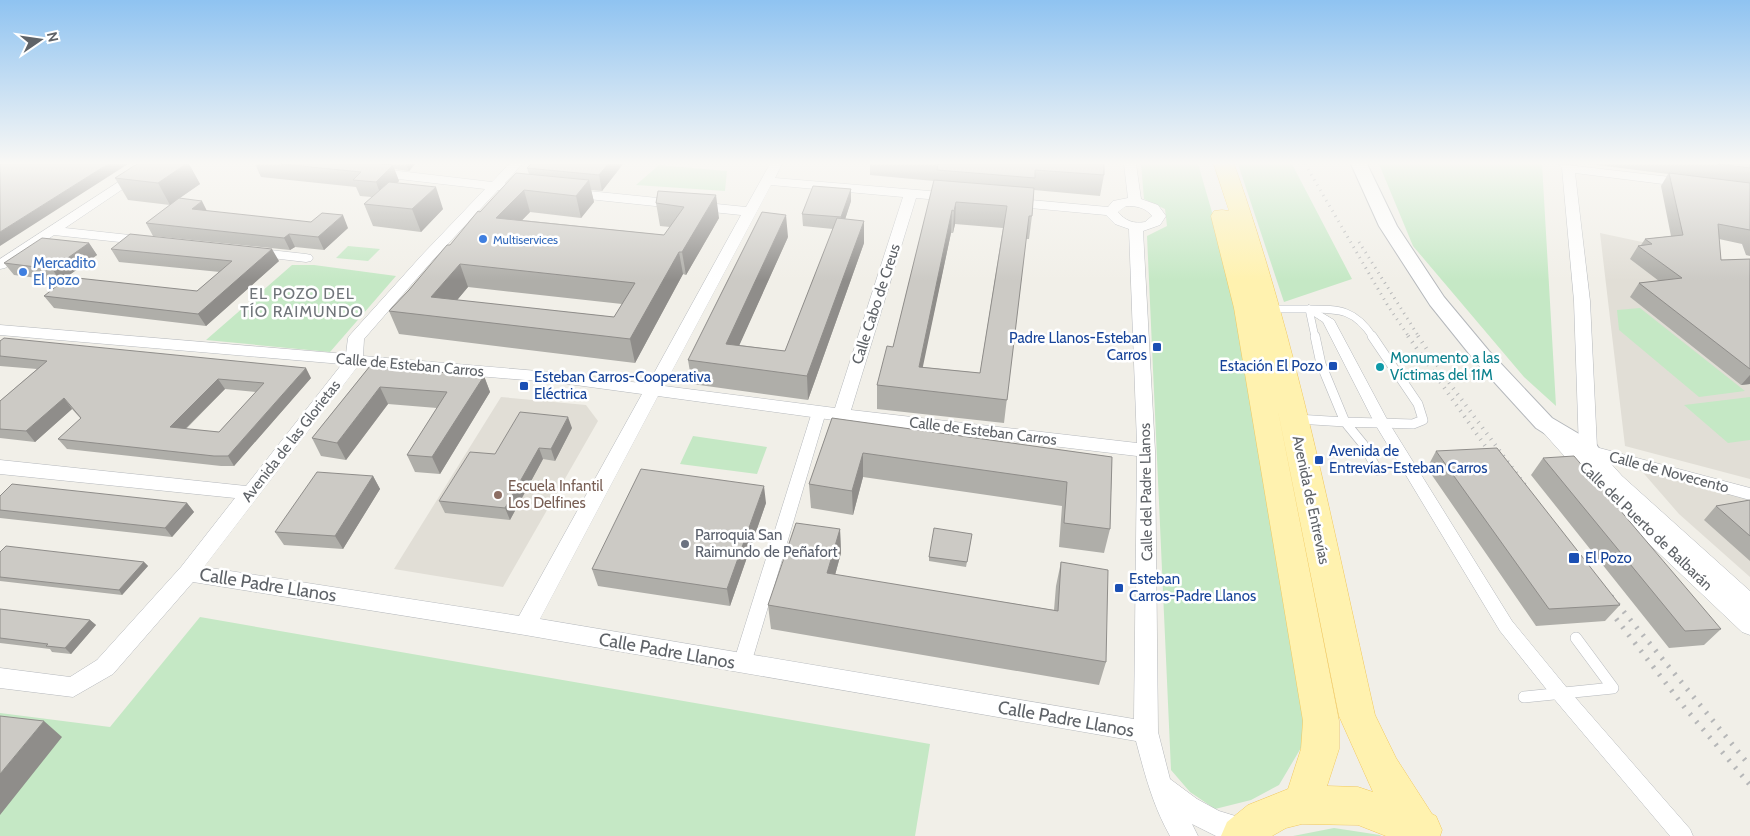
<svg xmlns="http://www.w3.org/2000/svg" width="1750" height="836" viewBox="0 0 1750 836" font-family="Cabin,sans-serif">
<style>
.education{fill:#e1ded6}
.green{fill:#c5e8c5}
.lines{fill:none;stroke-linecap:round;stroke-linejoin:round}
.service-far2-casing{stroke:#b5b8bc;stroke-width:8}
.service-far1-casing{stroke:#b5b8bc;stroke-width:10}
.service-casing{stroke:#b5b8bc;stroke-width:12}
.pedestrian-casing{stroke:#b5b8bc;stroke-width:1}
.minor-casing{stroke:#b5b8bc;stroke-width:1}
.tertiary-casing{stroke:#b5b8bc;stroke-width:2}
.primary-casing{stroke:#f2c960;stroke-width:1}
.service-far2{stroke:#fff;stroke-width:7}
.service-far1{stroke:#fff;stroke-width:9}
.service{stroke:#fff;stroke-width:11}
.pedestrian{fill:#fff;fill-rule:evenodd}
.minor{fill:#fff;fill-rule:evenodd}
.tertiary{fill:#fff;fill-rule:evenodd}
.primary{fill:#fff2af;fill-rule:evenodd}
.rail-far2{stroke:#b6b7b8;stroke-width:3;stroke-dasharray:1 5;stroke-linecap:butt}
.rail-far1{stroke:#b6b7b8;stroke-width:4;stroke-dasharray:1 6;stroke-linecap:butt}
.rail{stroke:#b6b7b8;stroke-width:5;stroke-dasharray:2 8;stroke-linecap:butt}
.wall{fill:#afaea9;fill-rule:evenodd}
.shaded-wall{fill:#8f8d8a}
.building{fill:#cccac5;stroke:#8f8d8a;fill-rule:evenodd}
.shop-dot{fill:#3f7fe0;stroke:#fff;stroke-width:2}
.transit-dot{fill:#1a4fb4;stroke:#fff;stroke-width:2}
.culture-dot{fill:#0f9aa8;stroke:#fff;stroke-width:2}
.education-dot{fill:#8d6e63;stroke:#fff;stroke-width:2}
.worship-dot{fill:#6b7280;stroke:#fff;stroke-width:2}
.labels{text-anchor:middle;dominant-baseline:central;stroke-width:5;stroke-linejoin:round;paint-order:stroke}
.far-shop-label{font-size:12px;fill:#366cbe;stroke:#fff;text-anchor:start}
.shop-label{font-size:15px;fill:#366cbe;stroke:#fff;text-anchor:start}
.street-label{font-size:15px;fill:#5f6368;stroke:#fff}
.transit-label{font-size:15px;fill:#164399;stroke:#fff;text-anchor:start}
.culture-label{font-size:15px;fill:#0d838f;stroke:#fff;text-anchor:start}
.education-label{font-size:15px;fill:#785e54;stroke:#fff;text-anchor:start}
.worship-label{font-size:15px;fill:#5b616d;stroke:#fff;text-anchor:start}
.neighbourhood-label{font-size:16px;letter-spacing:1px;fill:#70757a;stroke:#fff}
.near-street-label{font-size:18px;fill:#5f6368;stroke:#fff}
</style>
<rect width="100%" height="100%" fill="#f1efe8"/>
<path class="education" d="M1600,233L1750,265V479L1625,446Z
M501,397L586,405L598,421L503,587L394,569Z
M1639,468L1750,499V577L1679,514Z"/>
<path class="green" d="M1141,164H1198L1232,281L1308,736L1279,785L1251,800L1215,809L1190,792L1171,770L1147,236L1167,226L1165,209L1144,199Z
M1238,164H1292L1352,279L1284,302Z
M1379,164H1542L1556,406L1524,377L1413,246Z
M659,165L727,171L725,191L636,185Z
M348,246L380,249L368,261L336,258Z
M292,265H314L396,276L330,352L206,340Z
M1640,308L1745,391L1699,397L1619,330L1617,310Z
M1750,397V440L1728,443L1684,405Z
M693,436L767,447L757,474L680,464Z
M200,617L930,744L915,836H0V713L110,727Z
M1334,828L1380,835L1381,836H1293Z"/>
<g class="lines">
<g class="service-far2-casing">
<path id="service-far2" d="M1268,309H1309L1315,337
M1309,309C1341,309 1355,310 1373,337"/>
</g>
<g class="service-far1-casing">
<path id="service-far1" d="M1297,419L1345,422L1321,364L1315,336
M1345,422L1413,424L1423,420L1418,404L1372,336
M1345,422L1363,444L1378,471"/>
</g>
<g class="service-casing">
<path id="service" d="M1524,697L1613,688L1576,638"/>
</g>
<g class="pedestrian-casing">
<path id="pedestrian" d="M1309,305L1334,320L1389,423L1512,621L1567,688L1690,829L1693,836H1670L1555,700L1500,631L1375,424L1323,322L1303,309Z
M819,407L824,409L826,412L751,664L748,669L742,672L736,669L733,664L812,412L814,409Z
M1588,445L1750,488V500L1583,454L1581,450L1583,446Z"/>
</g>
<g class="minor-casing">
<path id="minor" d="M146,164H160L65,228L148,237L153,238L155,241L153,244L148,245L54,235L5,268L0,269V259Z
M509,164H522L505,183L510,187L509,190H498L432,261L364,339L363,356L561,373L648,384L741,215L569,197L562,193L569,189L746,207L770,164H782L775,178L953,193L960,197L953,201L916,198L851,410L1137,443L1129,229L1115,224L1106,215L1009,206L1002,202L1009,198L1108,207L1113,201L1128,198L1124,164H1136L1141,199L1158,205L1166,216L1160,225L1143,231L1155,451L1158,732L1170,779L1197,799L1219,811L1255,822L1259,831L1257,836H1216L1192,824L1198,836H1170C1153,806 1145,775 1136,741L525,635L193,582L113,674L73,697L0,688V668L70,677L97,660L181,567L235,498L0,474V460L246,486L342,364L0,335V325L346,354L348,338L350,335L422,255L485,189L373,176L369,175L367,172L369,169L373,168L492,182ZM771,185L903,197L835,408L664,386ZM1126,206C1136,206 1145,207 1152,216L1145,222C1134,224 1125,221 1118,212ZM358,366L561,383L642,394L519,616L204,567ZM658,396L841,421L1137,456L1134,719L540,619Z
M1559,164L1687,179L1693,183L1687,187L1575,173L1590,301L1597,448L1622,476L1750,591V635L1742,632L1608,505L1542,431L1545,427C1560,422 1569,440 1579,450L1574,301L1562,168Z
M251,248L306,254L311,255L313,258L311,261L306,262L246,255L244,252L246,249Z"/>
</g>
<g class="tertiary-casing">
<path id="tertiary" d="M1351,164H1367L1397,226L1444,297L1489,351L1552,418L1596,444L1600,450L1596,456L1588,458L1580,456L1536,428L1475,361L1430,305L1379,226Z"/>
</g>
<g class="primary-casing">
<path id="primary" d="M1214,164H1234C1298,343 1333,530 1375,715L1396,758L1432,814L1436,816L1442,830L1440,836H1386L1358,825L1302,824L1286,828L1272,836H1221L1227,822L1248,805L1288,789L1301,749L1303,721L1234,308L1211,216L1214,211L1222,210L1229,211ZM1277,406L1339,716L1373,792L1358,787L1327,786L1339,749V721Z"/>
</g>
<use href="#service-far2" class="service-far2"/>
<use href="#service-far1" class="service-far1"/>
<use href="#service" class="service"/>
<use href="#pedestrian" class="pedestrian"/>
<use href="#minor" class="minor"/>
<use href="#tertiary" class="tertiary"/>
<use href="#primary" class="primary"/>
<path class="rail-far2" d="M1305,164L1388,306L1409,337
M1359,242L1419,337"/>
<path class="rail-far1" d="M1408,336L1495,460
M1418,336L1450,384L1525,485"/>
<path class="rail" d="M1611,596L1750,766
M1604,603L1685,708L1750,785"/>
</g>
<path class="wall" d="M137,164H189L200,184L179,198L207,211L348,228L324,250L295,247L290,250L153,236L146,223L170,205L128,200L115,178Z
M255,164H415L409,171L394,169L399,181L397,183L443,209L421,232L373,226L364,204L372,197L360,196L356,187L261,177Z
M623,164L602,191L591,190L594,202L581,218L530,212L522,220L664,235L670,227L660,226L656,203L658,191L719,218L686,275L683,274L635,363L399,334L389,311L409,290L480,212L529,174L527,168ZM468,287L622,304L614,317L457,300Z
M870,164H1104V175L1100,196L1034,190L1032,216L1029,239H1026L1004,423L877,409V385L893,347L934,181L870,175ZM955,224L1003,228L980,373L922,367L951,233H953Z
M1589,164H1750V256L1746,255L1742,244L1719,239L1721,260L1750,259V384L1741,385L1630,297L1639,283L1659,281L1630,259L1638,246L1641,245L1645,239L1671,236L1661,186L1668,174Z
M851,189V201L845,219L864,243L808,400L692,384L688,360L788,237L739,345L785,351L833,229L803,226L802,214Z
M89,243L97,255L61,281L14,275L4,263Z
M111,249L279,261L206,326L54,308L44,296L197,291L220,272L119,262Z
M0,356L311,378L234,466H221L67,449L58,439L81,419L72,409L35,442L0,438V401L37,369L0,366ZM225,389L256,392L219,432L186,429Z
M370,366L484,376L490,392L440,474L415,472L407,455L437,408L388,404L346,460L321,456L312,438Z
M832,418L1112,457L1110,529L1104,553L1059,547L1062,506L863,477L853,515L811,508L809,484Z
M572,428L555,461L543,459L510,520L445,513L439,501L495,454Z
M1436,451L1620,605L1605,621L1536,626L1427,468Z
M1543,458L1721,629L1704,645L1669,648L1531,475Z
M373,476L380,489L343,549L284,545L275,532Z
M0,496L187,503L194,512L172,537L0,518Z
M1750,500V561L1704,520L1716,506Z
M766,503L730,606L598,586L592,569Z
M840,529L841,553L835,575L1054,610L1056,586L1061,562L1106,662L1099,685L771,629L768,605Z
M972,534L966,567L929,561V557Z
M0,552L144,562L148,566L122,595L0,581Z
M0,609L90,620L96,625L71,654L52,652L50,649L0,643Z"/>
<path class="shaded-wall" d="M108,164H128L0,246V232Z
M186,164H189L200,184L170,205L158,183Z
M406,164H415L409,171Z
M608,164H623L602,191L599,175Z
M393,165L399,181L382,198L376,182Z
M589,180L594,202L581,218L576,196Z
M436,187L443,209L421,232L412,209Z
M851,189V201L842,229L841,217Z
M524,190L530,212L503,240L496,218Z
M716,195L719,218L686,275L682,252Z
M202,201L208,213L192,209Z
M956,202L955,224L953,233L954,211Z
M952,210L951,233L918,390L919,367Z
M343,215L348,228L324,250L318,237Z
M786,215L788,237L730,366L726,344Z
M864,221V243L808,400L807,376Z
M289,234L295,247L290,250L284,238Z
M89,243L97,255L61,281L52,269Z
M272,249L279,261L206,326L198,314Z
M679,252L683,274L635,363L630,339Z
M460,264L468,287L443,317L431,297Z
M306,368L311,378L234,466L228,456Z
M1750,375V384L1741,385Z
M484,376L490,392L440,474L432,457Z
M218,379L225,389L177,437L170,427Z
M380,387L388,404L346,460L337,443Z
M64,398L72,409L35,442L26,431Z
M568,417L572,428L555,461L551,449Z
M539,448L543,459L510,520L505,508Z
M863,453V477L853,515L852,491Z
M373,476L380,489L343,549L335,536Z
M764,486L766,503L730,606L727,589Z
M187,503L194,512L172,537L165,528Z
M840,529L841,553L829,597L827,573Z
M144,562L148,566L122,595L119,590Z
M90,620L96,625L71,654L65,648Z
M44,721L62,737L0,815V774Z"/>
<path class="building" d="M0,164H108L0,232Z
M137,164H186L158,183L115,178Z
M281,164H381L393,165L376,182L353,180L361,172Z
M531,164H608L599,175L527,168Z
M938,164H1104V175L1035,170V178L937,170Z
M1718,164H1750V168Z
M516,173L589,180L576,196L524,190L496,218L664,235L684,207L656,203L658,191L716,195L682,252H679L630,339L389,311L409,290L447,245H450L478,211L480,212ZM460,264L635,283L614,317L431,297Z
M1669,173L1750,183V230L1718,224L1721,260L1750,259V369L1639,283L1682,278L1638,246L1652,244L1645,239L1683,235Z
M934,180L1034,188L1032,216H1029L1007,400L877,385L887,346L893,347ZM956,202L1007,206L980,373L919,367L952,210L954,211Z
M389,182L436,187L412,209L364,204Z
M813,186L851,189L841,217L802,214Z
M179,198L202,201L192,209L311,222L322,213L343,215L318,237L289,234L284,238L146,223Z
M762,212L786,215L726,344L785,351L837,218L864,221L807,376L688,360Z
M130,234L272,249L198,314L44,296L68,277L197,291L232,261L111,249Z
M42,238L89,243L52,269L4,263Z
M4,338L306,368L228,456H214L58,439L81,418L64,398L26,431L0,429V401L47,361L0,356V341ZM218,379L264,383L219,432L170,427Z
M370,366L484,376L432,457L407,455L447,392L380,387L337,443L312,438Z
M520,412L568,417L551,449L539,448L505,508L439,501L470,452L495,454Z
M832,418L1112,457L1110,529L1064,523L1067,482L863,453L852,491L809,484Z
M1497,448L1620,605L1549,609L1436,451Z
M1574,456L1721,629L1685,631L1543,458Z
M641,469L764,486L727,589L592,569Z
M317,472L373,476L335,536L275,532Z
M12,484L187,503L165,528L0,510V496Z
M1750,500V536L1716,506Z
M796,523L840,529L827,573L1058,611L1061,562L1108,570L1106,662L768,605Z
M934,528L972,534L967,562L929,557Z
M6,546L144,562L119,590L0,577V552Z
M0,609L90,620L65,648L46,646L48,644L0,638Z
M0,716L44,721L0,774Z"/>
<linearGradient id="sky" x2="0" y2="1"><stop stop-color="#8fc3f1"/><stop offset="0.58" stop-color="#f9f8f5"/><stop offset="1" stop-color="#f9f8f5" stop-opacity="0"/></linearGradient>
<rect width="1750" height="281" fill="url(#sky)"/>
<g class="shop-dot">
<circle cx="483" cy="239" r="5"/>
<circle cx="23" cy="272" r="5"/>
</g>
<g class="transit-dot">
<rect x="1152" y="342" width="10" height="10" rx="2.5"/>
<rect x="1328" y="361" width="10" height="10" rx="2.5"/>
<rect x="519" y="381" width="10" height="10" rx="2.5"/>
<rect x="1314" y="455" width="10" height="10" rx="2.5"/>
<rect x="1568" y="552" width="12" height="12" rx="2.5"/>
<rect x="1114" y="583" width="10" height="10" rx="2.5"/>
</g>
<circle class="culture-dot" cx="1380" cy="367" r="5"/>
<circle class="education-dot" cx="498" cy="495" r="5"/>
<circle class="worship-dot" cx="685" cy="544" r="5"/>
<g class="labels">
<g class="far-shop-label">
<text x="493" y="239">Multiservices</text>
</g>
<g class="shop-label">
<text x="33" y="263">Mercadito<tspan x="33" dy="17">El pozo</tspan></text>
</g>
<g class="street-label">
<text transform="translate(876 304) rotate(-72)">Calle Cabo de Creus</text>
<text transform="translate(410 365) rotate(5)">Calle de Esteban Carros</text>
<text transform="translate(983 431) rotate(7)">Calle de Esteban Carros</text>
<text transform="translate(291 441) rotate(-52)">Avenida de las Glorietas</text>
<text transform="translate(1669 472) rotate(15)">Calle de Novecento</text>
<text transform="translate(1146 492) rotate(-91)">Calle del Padre Llanos</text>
<text transform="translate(1311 500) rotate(78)">Avenida de Entrevías</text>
<text transform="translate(1646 526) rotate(44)">Calle del Puerto de Balbarán</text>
</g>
<g class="transit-label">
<text x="1147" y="338" text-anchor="end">Padre Llanos-Esteban<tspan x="1147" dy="17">Carros</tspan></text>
<text x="1323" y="366" text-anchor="end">Estación El Pozo</text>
<text x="534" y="377">Esteban Carros-Cooperativa<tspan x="534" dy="17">Eléctrica</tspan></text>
<text x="1329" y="451">Avenida de<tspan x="1329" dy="17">Entrevías-Esteban Carros</tspan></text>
<text x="1585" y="558">El Pozo</text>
<text x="1129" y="579">Esteban<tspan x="1129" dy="17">Carros-Padre Llanos</tspan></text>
</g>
<g class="culture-label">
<text x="1390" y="358">Monumento a las<tspan x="1390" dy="17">Víctimas del 11M</tspan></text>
</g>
<g class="education-label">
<text x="508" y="486">Escuela Infantil<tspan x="508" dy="17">Los Delfines</tspan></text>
</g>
<g class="worship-label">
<text x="695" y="535">Parroquia San<tspan x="695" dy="17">Raimundo de Peñafort</tspan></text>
</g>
<g class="neighbourhood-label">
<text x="302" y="293">EL POZO DEL<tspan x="302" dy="18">TÍO RAIMUNDO</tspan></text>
</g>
<g class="near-street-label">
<text transform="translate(268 585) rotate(9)">Calle Padre Llanos</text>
<text transform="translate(667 651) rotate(10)">Calle Padre Llanos</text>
<text transform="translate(1066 719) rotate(10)">Calle Padre Llanos</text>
</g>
</g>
<g transform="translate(40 40) rotate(77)" stroke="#ffffff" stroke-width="4" paint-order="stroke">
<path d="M0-4L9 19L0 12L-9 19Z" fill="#5f6368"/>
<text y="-8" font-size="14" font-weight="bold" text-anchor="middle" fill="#5f6368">N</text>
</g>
</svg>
